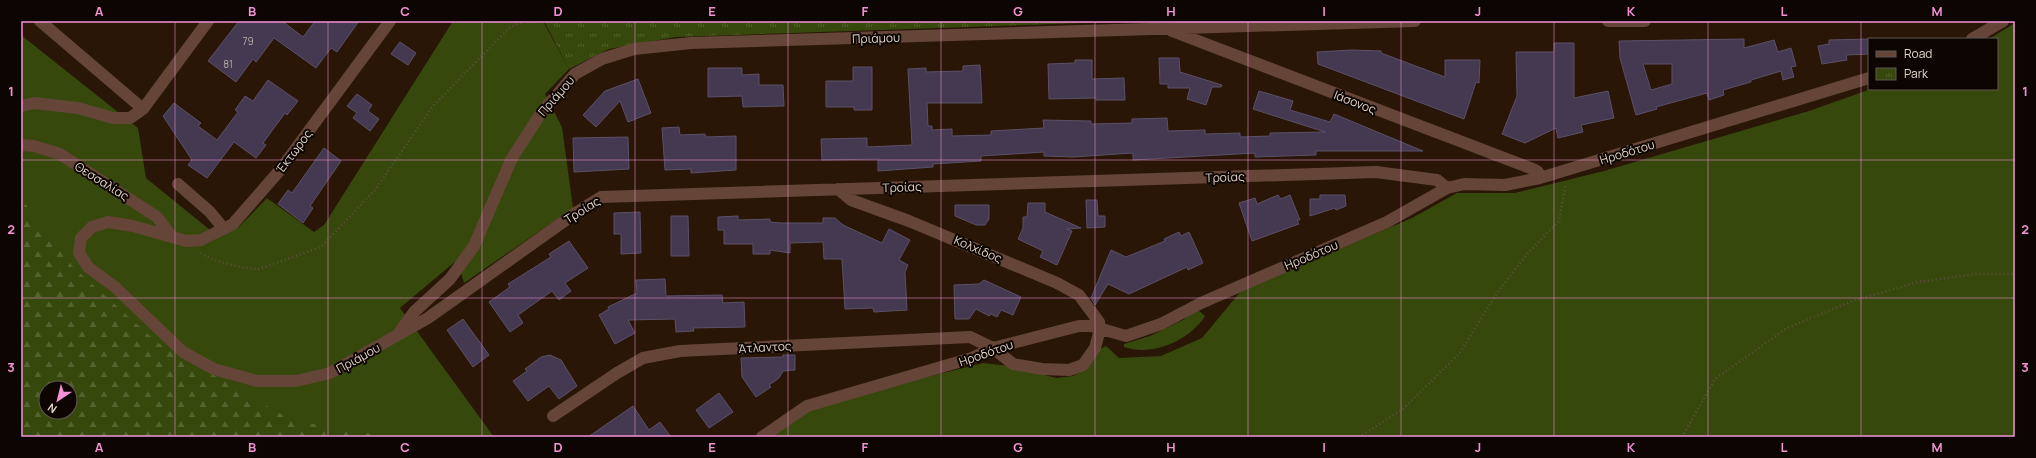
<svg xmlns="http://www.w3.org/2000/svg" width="2036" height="458" viewBox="0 0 2036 458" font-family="Manrope,sans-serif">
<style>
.grass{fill:#36480c;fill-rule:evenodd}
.forest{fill:url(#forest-firs);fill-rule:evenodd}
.park{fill:url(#park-tufts)}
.building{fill:#443950;stroke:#5b5068;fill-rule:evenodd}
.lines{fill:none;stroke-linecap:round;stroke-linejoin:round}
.path{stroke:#614f41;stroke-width:2.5;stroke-dasharray:1 3;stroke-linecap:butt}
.minor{stroke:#644538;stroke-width:12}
.grid{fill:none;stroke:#f391d6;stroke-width:1;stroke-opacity:0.55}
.labels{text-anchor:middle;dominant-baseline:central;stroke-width:4;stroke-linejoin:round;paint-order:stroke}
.number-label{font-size:10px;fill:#baacab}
.street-label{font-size:12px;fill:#e1d3c9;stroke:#0c0501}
.neatline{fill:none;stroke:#f391d6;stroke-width:1.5}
.grid-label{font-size:13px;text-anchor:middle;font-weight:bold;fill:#f391d6}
</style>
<defs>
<pattern id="forest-firs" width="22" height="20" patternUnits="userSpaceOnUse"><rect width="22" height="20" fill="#36480c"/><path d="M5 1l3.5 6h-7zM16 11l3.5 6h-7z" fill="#53622e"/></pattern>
<pattern id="park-tufts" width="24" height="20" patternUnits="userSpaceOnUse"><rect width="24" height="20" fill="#36480c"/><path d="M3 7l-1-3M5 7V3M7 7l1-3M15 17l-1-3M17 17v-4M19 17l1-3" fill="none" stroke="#53622e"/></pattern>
</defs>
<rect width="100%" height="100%" fill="#291606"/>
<path class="grass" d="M453,21H543L569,69L545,94L562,127L573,208L464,283L457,260L400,308L494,437H21V35L138,128L146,178L215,234L238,228L267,198L314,232L324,225ZM46,388H70V412H46Z
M2015,23V437H768L812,406L983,363L1010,366L1056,378L1073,376L1087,368L1102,348L1106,346L1119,358L1161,356L1202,338L1241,291L1412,218L1457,193H1515L1604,171L1809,111L1871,89H1997V39H1989Z
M1197,309L1205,316C1189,341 1152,357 1124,347V344L1150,336L1183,320Z"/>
<path class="forest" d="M21,198L74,268L158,343L291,420L390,437H21ZM46,388H70V412H46Z"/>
<path class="park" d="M544,21H1139L676,37L609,49L569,69Z"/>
<path class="building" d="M239,21H282L303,37L315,21H359L337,52L331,48L316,68L274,38L256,62L253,59L236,82L208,61Z
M1744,39V48L1774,40L1778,52L1791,48L1796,66L1791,67L1794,77L1783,80L1781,71L1751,80V82L1723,90L1724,95L1709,100L1707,93L1656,107L1657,109L1636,115L1620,58L1619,41ZM1643,64H1672V84L1651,90Z
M1869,39V54L1846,55L1847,60L1822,64L1818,46L1829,44V40Z
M400,42L416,53L408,65L391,54Z
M1554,43H1574V98L1608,91L1614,118L1581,125L1583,132L1558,138L1556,128L1525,143L1502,134L1517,96L1516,52H1554Z
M1352,50L1381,51V53L1445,77V60H1480L1479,83L1476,82L1464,119L1318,64L1317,52Z
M1159,58H1179L1180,72L1222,85L1221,87H1212L1206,105L1187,99L1190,88H1168V84H1160Z
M1075,60H1092V79L1124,78L1125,100H1096V98L1049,99L1048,64L1075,63Z
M980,65L982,103H927L928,126H932V130L952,129V136L991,135V131L1044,128L1043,120L1091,121V124L1132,123V119L1167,118L1168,131L1205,130V134L1240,133V137L1270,136V133L1325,132L1253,109L1259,91L1293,101L1290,110L1330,122L1334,114L1423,151H1316V155L1255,157V153L1133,160V153L1073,157L1044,156V152L981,156V161L933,164V167L878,171V159L822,160L821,139L867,138V147L912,145L908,69L926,68V72L963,71V66Z
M853,67H872V110H854V107H826V81H853Z
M708,68H742V75L759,74V85H783L784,106L743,107L742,96L708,97Z
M638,79L651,113L628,122L620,101L596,127L583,115L605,91Z
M268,80L298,101L287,115L285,113L263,143L266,145L256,158L234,142L207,178L188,165L192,160L163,116L174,103L201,123L198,126L217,140L238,112L235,110L245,96L253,101Z
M357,94L372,105L368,111L379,119L370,131L353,118L357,113L347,106Z
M679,127L680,135L705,134L706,137L736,136V170L691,173V169L665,170L662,128Z
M628,137L629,169L574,172L573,138Z
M324,148L341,161L310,206L313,208L303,223L278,204L288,190L292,193Z
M1278,195L1281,199L1290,195L1300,220H1297L1299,224L1252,241L1239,203L1255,198L1257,204Z
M1320,195H1345L1346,206L1336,210L1335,208L1310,216V199H1320Z
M1086,200H1097L1098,216H1105V227L1087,228Z
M1028,203H1045V212L1081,228L1067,229L1072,231L1057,265L1040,257L1043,251L1018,239L1023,228V217H1027Z
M955,205H989V219L985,225H976L955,216Z
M640,212L641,253L621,254V234H614V213Z
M671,216H688L689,256H671Z
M738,216V220L770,219V222L781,223H823V218H835L843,225L882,243L889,229L910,240L899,260L908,265L905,272L907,310L874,312L873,308L845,309L842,259H824L823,242L790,243V253L770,250V254H753V244H724V230H718V217Z
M1179,232L1181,236L1189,232L1203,263L1188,270L1187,267L1129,294L1108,284L1095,305L1091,298L1111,250L1126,257L1165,241L1164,239Z
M569,241L588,268L565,283L571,291L559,300L552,291L518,315L523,323L510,332L489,302L510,287L508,284L551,257L549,254Z
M665,279L666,296L722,295L723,303L744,302L745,327L693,328L694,331L676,332L675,319L628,320L635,333L615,344L599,315L609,309L608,307L637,293L636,280Z
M984,280L1021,297L1013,315L1001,310L997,317L991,314L989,316L976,309L969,319H955L954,285L979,284Z
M463,319L489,355L473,367L447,330Z
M550,355L561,360L577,386L559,399L549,386L528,401L513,381L527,371L525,369L541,357Z
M783,355H795V370L783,371L779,378L769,385L771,387L756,397L742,377L741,358L783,357Z
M719,393L733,412L709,428L696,410Z
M633,406L649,430L660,422L671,437H588Z"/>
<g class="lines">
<path class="path" d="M201,253C213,262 244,269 259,269L321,247L375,190L433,106L509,28L524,21
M1359,437L1403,409L1459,354L1497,293L1527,254L1559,221L1566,183
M1682,437L1715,379L1787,328L1855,300L1918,282L1976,274H2015"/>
<path class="minor" d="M40,21L143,109
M390,21L280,170L233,224L201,240L186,241L133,226L108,222L92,227L81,238L79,253L88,267L115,287L183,352L214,369L257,381H296L330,373L428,318L577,212L601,197L1376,172L1437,180L1447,188
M1608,21H1645
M1172,31L1533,169L1538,172L1540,178
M1972,39L2003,21
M21,106L34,103L78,108L113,118H130L143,109L208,21
M21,145L34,146L60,154L157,217L172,237
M178,184L210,212L224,229
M399,333L414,312L450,279L474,246L512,158L541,113L575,74L602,59L634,49L691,43L1415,21
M553,416L617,373L643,358L680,351L970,337L993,348L1013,364L1042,369L1069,370L1083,365L1095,348L1100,329L1099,322L1079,295L1057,283L909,221L851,200L838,189
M762,437L807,406L972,358L993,348L1079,326H1091L1126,336L1161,324L1201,303L1387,222L1447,188L1464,184L1505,185L1540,178L1869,78"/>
</g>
<path class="grid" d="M175,21V437M328,21V437M482,21V437M635,21V437M788,21V437M941,21V437M1095,21V437M1248,21V437M1401,21V437M1554,21V437M1708,21V437M1861,21V437M21,160H2015M21,298H2015"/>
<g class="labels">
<g class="number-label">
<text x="248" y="41">79</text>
<text x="228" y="64">81</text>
</g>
<g class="street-label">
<text transform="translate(876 38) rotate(-2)">Πριάμου</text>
<text transform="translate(556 96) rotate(-49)">Πριάμου</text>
<text transform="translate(1355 102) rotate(21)">Ιάσονος</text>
<text transform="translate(294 151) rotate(-53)">Έκτωρος</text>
<text transform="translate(1627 152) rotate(-17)">Ηροδότου</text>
<text transform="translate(1225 177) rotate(-2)">Τροίας</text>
<text transform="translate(102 181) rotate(32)">Θεσσαλίας</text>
<text transform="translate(902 187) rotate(-2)">Τροίας</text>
<text transform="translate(582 210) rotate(-32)">Τροίας</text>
<text transform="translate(978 249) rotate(23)">Κολχίδος</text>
<text transform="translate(1311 255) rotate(-23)">Ηροδότου</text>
<text transform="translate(765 347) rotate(-3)">Άτλαντος</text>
<text transform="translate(986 353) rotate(-19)">Ηροδότου</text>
<text transform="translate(358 358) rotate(-29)">Πριάμου</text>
</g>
</g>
<rect width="2036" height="458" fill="none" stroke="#0c0501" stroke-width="44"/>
<rect x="1868" y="38" width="130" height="52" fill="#0c0501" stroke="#615751"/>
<rect x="1876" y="51" width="20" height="6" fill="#644538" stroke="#615751"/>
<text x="1904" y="58" font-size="12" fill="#e1d3c9">Road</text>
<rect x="1876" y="68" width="20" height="12" fill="url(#park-tufts)" stroke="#615751"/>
<text x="1904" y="78" font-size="12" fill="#e1d3c9">Park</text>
<g transform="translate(58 400) rotate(215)"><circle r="19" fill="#0c0501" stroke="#615751"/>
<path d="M0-3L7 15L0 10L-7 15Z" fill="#f391d6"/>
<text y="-6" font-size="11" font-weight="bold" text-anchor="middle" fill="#e1d3c9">N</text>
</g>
<rect x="22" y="22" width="1992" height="414" class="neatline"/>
<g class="grid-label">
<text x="99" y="16">A</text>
<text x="252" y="16">B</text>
<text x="405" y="16">C</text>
<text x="558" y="16">D</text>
<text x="712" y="16">E</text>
<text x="865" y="16">F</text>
<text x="1018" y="16">G</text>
<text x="1171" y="16">H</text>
<text x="1324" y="16">I</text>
<text x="1478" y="16">J</text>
<text x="1631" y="16">K</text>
<text x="1784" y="16">L</text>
<text x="1937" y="16">M</text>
<text x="11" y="96">1</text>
<text x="2025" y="96">1</text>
<text x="11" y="234">2</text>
<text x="2025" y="234">2</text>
<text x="11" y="372">3</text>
<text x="2025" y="372">3</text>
<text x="99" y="452">A</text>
<text x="252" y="452">B</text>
<text x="405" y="452">C</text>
<text x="558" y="452">D</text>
<text x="712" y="452">E</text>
<text x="865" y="452">F</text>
<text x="1018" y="452">G</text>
<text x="1171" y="452">H</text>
<text x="1324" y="452">I</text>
<text x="1478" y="452">J</text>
<text x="1631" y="452">K</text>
<text x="1784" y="452">L</text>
<text x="1937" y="452">M</text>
</g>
</svg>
